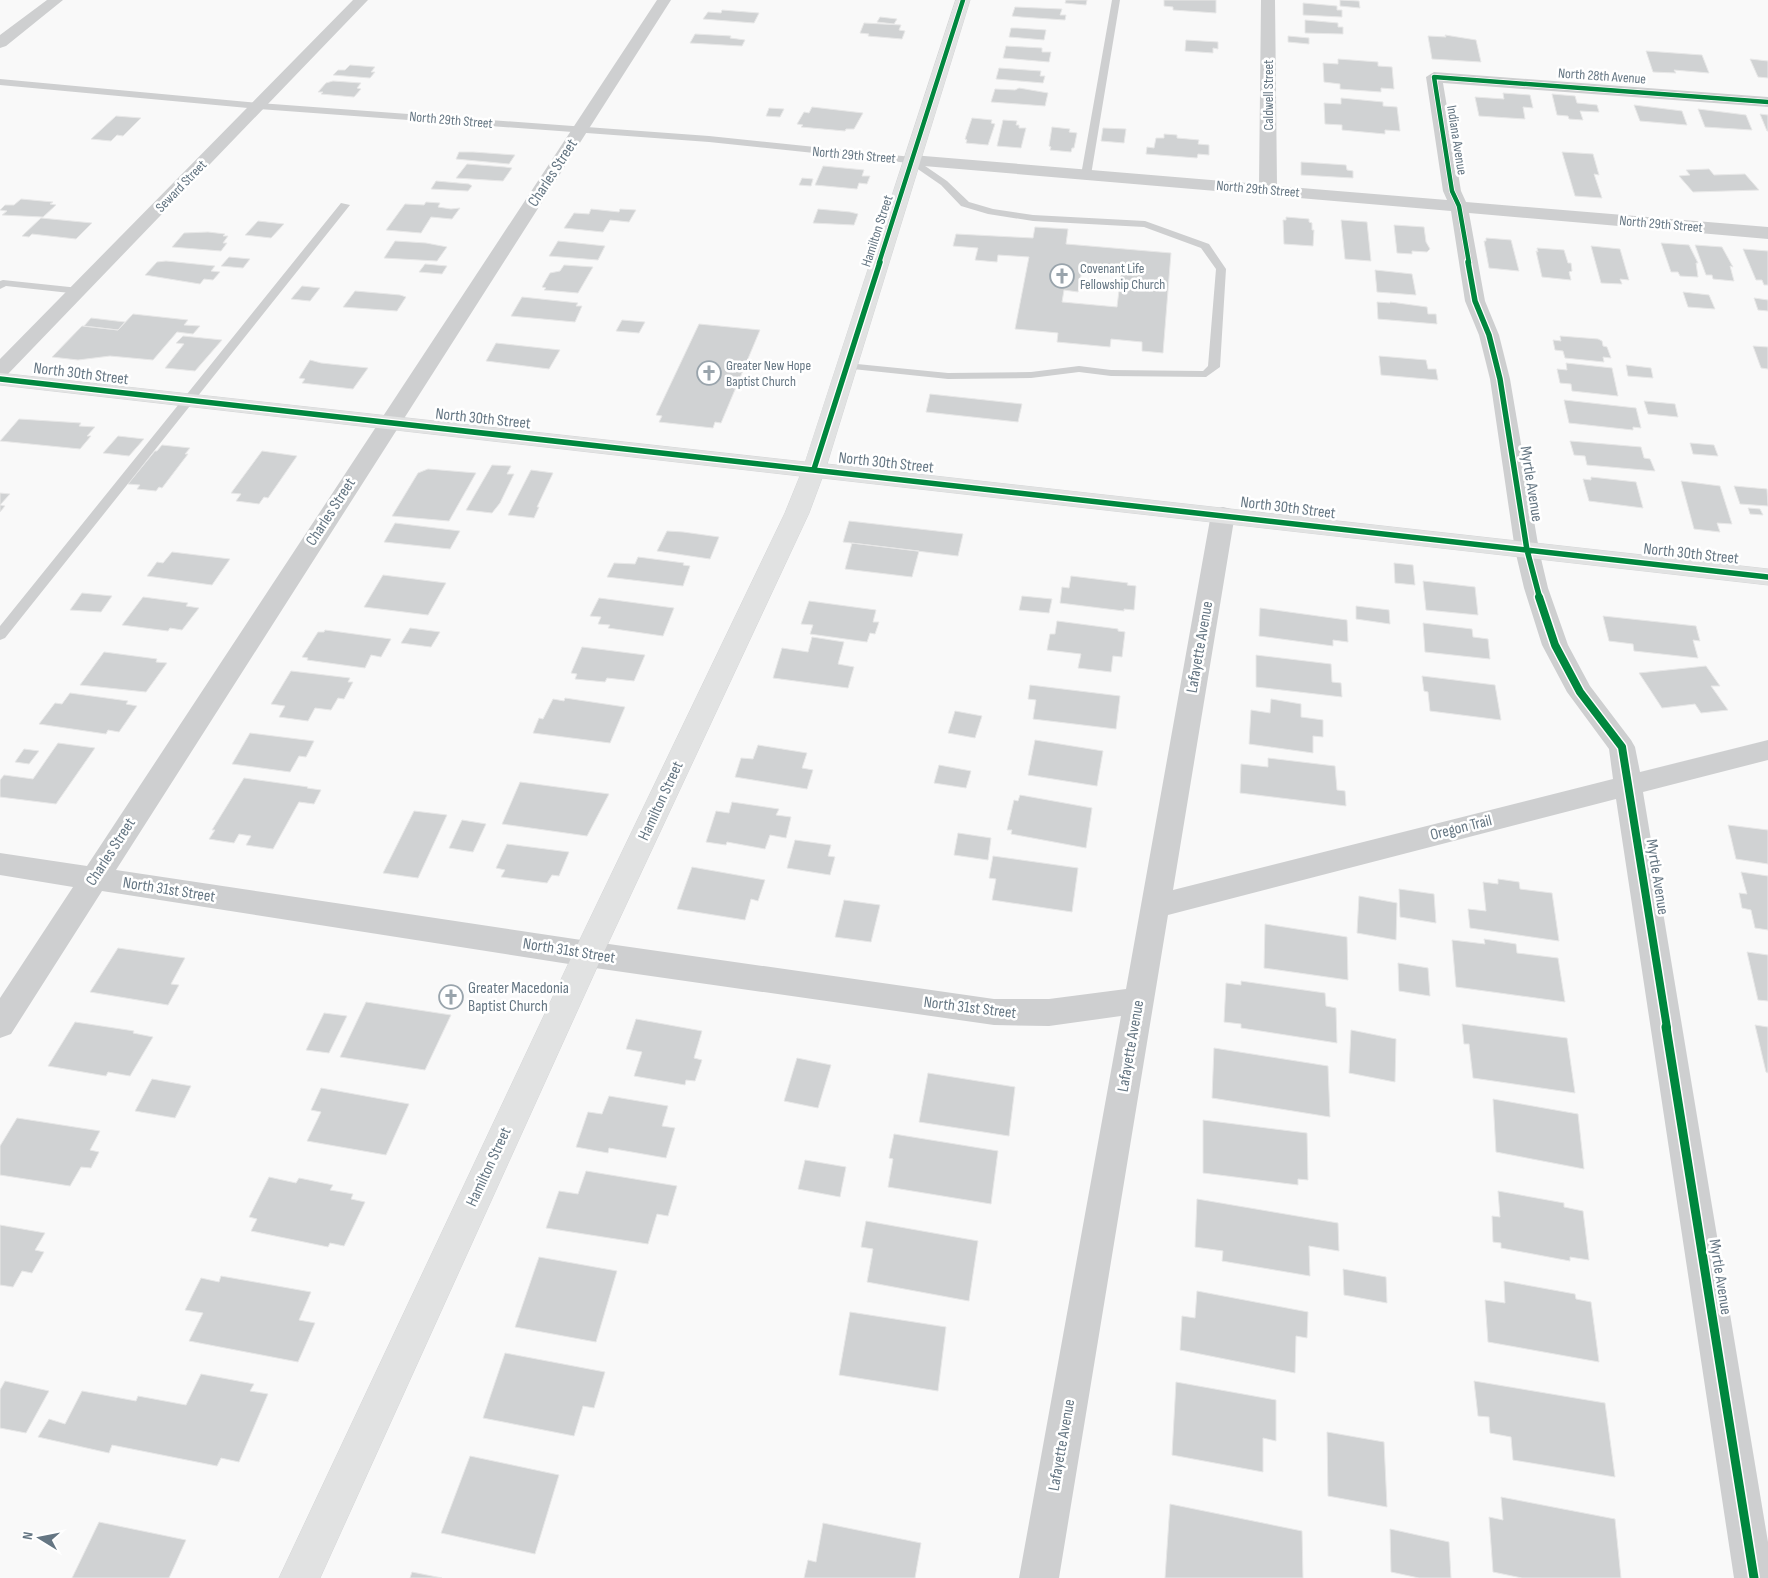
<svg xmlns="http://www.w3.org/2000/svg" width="1768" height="1578" viewBox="0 0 1768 1578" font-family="'Sofia Sans Condensed',sans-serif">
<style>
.building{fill:#d0d2d3;stroke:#e8e8e8;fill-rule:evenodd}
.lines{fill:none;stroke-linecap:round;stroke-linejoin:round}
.secondary-casing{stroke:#d5d6d7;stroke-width:1}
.lane{fill:#cecfd0;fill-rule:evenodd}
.street{fill:#cecfd0;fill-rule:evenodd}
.secondary{fill:#e1e2e2;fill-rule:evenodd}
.cycleway-far3-casing{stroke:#fff;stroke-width:6}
.cycleway-far2-casing{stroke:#fff;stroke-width:8}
.cycleway-far1-casing{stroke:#fff;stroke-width:11}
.cycleway-casing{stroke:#fff;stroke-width:12}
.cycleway-far3{stroke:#00873e;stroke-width:4.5}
.cycleway-far2{stroke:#00873e;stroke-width:5.5}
.cycleway-far1{stroke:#00873e;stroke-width:8}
.cycleway{stroke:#00873e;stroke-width:9}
.labels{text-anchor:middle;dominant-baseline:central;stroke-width:5;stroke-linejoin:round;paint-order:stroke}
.far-street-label{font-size:14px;fill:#657683;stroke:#fff}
.far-poi-label{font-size:14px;fill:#657683;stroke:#fff;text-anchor:start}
.street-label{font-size:16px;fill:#657683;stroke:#fff}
.poi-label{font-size:16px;fill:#657683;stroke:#fff;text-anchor:start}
</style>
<rect width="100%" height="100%" fill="#f9f9f9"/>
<path class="building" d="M1066,0H1087L1086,5L1065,3Z
M1164,0H1216V13L1173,10V7L1164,6Z
M1340,0L1359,1L1360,8L1340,6Z
M1303,3L1337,6V10H1342V17L1303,15Z
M1015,7L1062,9L1060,15H1066L1065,20L1021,17L1012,16Z
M722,10L759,13L754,23L703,19L708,12L721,13Z
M880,17L897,19L894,24L877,22Z
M1305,20L1338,23V27H1343V34L1305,33Z
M864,23L901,25L899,30L905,31L902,39L868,36L869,34L860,33Z
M1011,28H1017L1046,30L1044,40L1009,37Z
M695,34L731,36L730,38L745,40L742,46L690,43Z
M1445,35L1476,40L1481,62L1432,59L1428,36L1446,37Z
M1288,36L1309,38V44L1288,42Z
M1186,40L1218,42V49L1213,48V53L1185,51Z
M1006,46L1042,48V52H1051L1049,62L1003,58Z
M1646,51L1702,55L1709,73L1674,70L1676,73L1653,72Z
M1338,59L1378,62V66L1392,67L1394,89L1381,88V92L1340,89V84L1324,82L1323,63L1338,64Z
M1750,59L1768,61V78L1758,77Z
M350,65L375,67L371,72H375L370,78L333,75L338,70H345Z
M999,68L1041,71L1040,76H1045L1043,83L996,79Z
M333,81L361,83L357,88L361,89L354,97L321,94L323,92H318L326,83Z
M1019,88L1048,93L1045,106L991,102L995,89L1015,90Z
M1503,93L1530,95L1533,108L1523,107L1525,119L1479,116L1475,97L1504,99Z
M1552,94L1575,96L1577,103L1597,105L1599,112L1580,111L1583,120L1569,119L1568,116L1557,115Z
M1341,98L1383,102V106L1397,107L1400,131L1385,130V134L1342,130V125L1325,124L1324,103L1341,104Z
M1634,105L1682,111L1687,125L1640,121Z
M812,107L863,113L854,129H846L845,131L801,127L803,125L797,124L804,112L809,113Z
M769,108L784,109L780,117L766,116Z
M1698,109L1746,115L1752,130L1705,127Z
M1760,114L1768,115V131H1767Z
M116,116L141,118L123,136L117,135L111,141L91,139Z
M972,118L992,120L991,123L995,124L988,145L966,143L967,140L965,139Z
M1003,120L1017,121L1016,125H1019V128H1026L1021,148L997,146Z
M1052,127L1070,129L1069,132L1077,133L1074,148H1072L1071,152L1050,150L1051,147L1049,146Z
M1103,128L1126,129L1124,143L1101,141Z
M1164,134L1177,135V138L1199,140L1198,144L1209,145V155L1198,154L1197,158L1146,154L1147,147L1154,148L1156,138H1164Z
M459,152H473L515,155L509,164L456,159Z
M1562,152L1593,154L1599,175L1594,174L1602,198L1575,196Z
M1301,162L1346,165L1347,170L1353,171V178L1301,175Z
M467,164L505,167L512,168L503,181L456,178Z
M823,166L864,170L862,176H870L867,184L859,183L857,189L815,185Z
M1709,169L1714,175L1745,174L1759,190L1693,192L1679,176L1690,175L1686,170Z
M802,178L813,179L811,186L799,185Z
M436,181L469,184L472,186L468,191L431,189Z
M21,199L53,202L50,204L56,205L43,217L2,215L7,211L0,210L5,205H14Z
M426,202L440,203L438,207L451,209L460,208L452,219L431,217L421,233L386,230L405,204L424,205Z
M591,209L619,212L620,209L636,210L629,222L610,220L603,232L564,228L574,213L589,214Z
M818,209L850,212L858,214L854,225L813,223Z
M1286,217L1309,219V222L1312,223V230H1314L1313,246L1284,244L1283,220H1286Z
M41,218L92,223L76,239L32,234L29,237L22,236Z
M1341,220L1367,222L1371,261L1345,259Z
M258,221L284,224L271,238L245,235Z
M1394,225L1424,227L1426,242L1430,249L1427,252L1412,251V254L1397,253Z
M1035,227L1068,229L1066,244L1171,253L1163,353L1142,351V342L1111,339L1110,347L1057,342L1058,333L1015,329L1029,257L998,255L997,262L975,260L978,248L953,246L956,234L1033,238ZM1082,270L1121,274L1117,307L1062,302L1064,290L1078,292Z
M208,232L225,234L223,236H228L223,243H227L221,251L172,247L184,233Z
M1486,238L1511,240L1519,271L1489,268L1484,241H1486Z
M395,241L426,243L447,247L437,261L384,258Z
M558,241L605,246L598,260L549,256Z
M1661,243L1689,245L1698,263H1696L1698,277L1680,276L1678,272H1671Z
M1695,245L1722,247L1733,267L1730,266L1734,281L1713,279L1712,275H1706Z
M1591,246L1620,249L1629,280L1620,279L1622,284L1601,283Z
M1537,248L1564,250L1568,263H1571L1572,271L1569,272L1571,280L1542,277L1536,251L1538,252Z
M1743,249L1768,251V285H1764L1762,280H1756Z
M229,257L250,259L243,268L221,266Z
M166,261L215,266L211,271L220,272L213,280L204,279L200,284L145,275L157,262Z
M425,264L447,266L442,274L419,272Z
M564,265L593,267L578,293L544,290L546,288L542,287L550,273L560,271Z
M1375,270L1412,274L1416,295L1377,292Z
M302,286L320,288L310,301L291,299Z
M355,291L400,295L406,297L397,311L343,307Z
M1683,292L1709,295L1715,309L1688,307Z
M522,297L578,303L576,306H582L575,322L511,316Z
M1754,298L1768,300V311L1758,310Z
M1377,302L1390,303V302L1427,307L1428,314H1436L1437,324L1378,319Z
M133,314L188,320L184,325L200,326L193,334L177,332L153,360L110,356L78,360L52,357L82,326L118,330Z
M91,318L125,322L118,330L84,326Z
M622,320L645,322L639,333L616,331Z
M699,324L760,330L721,423L715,422L713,428L659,422L662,416L656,415Z
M183,336L222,340L195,371L165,368L184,344L176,343Z
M1560,336L1598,339L1602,341L1603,346L1607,347L1611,358L1603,357L1604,362L1565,358L1563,351L1555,350L1553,340L1561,341Z
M496,343L560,350L549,369L486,361Z
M1753,346L1768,347V369L1761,368Z
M1379,356L1426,360L1428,369H1436L1438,380L1381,375Z
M310,360L321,363L368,368L353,389L302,383L305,379L299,378Z
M1566,363L1612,368L1618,396L1572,391L1571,384L1560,383L1557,369L1567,370Z
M1626,365L1651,368L1653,378L1628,376Z
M930,394L1022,404L1018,422L926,412Z
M1564,400L1636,408L1641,428L1633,427V430L1569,423Z
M1644,401L1675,404L1678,417L1648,414Z
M19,419L81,423L79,426L95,427L87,436H91L80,449L0,441Z
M118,436L144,439L129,456L103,453Z
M1570,441L1641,447L1644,458L1650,459L1655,471L1587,465L1585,456L1574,455Z
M1690,443L1714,445L1718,456L1693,454Z
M162,445L190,448L185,454H188L162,488L159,487L156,491L137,489L140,485L128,484L155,451H157Z
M262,451L297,456L268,498L264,497L259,504L236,501L241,494L231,493Z
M492,465L511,466L507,474H514L500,503L492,513L466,510Z
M428,469L476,473L449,521L392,516L418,473Z
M531,470L553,473L537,507H539L534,518L508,515Z
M1591,477L1636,482L1643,508L1589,501L1583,479L1591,480Z
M1681,481L1720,486L1732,524L1717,523L1720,532L1694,529Z
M1734,486L1767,489L1768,506L1740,504Z
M0,493L10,494L0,505L5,506L0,512Z
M1748,508L1760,509L1763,515L1750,514Z
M849,521L963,534L958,556L843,542Z
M395,523L460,531L450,549L384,542Z
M667,531L683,532L719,537L710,559L657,551Z
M852,543L919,551L912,577L845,569Z
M172,552L230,559L212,585L147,576L157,562L163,563Z
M638,557L684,563L683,565L690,566L683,586L607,577L614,563L635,564Z
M1394,563L1413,565L1415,585L1395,583Z
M383,575L446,583L428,615L364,607Z
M1071,576L1128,583L1127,585L1136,586L1134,610L1124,609V611L1060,603L1062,587L1069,588Z
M1423,581L1475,587L1478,615L1426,610Z
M82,593L112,596L101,612L70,610Z
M1022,596L1052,599L1049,613L1019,610Z
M143,597L188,603L186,606L199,608L182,630L170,628L168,631L122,625Z
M599,598L674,608L663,636L608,628L610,625L598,624L601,617L590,616Z
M809,601L876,610L873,622H879L875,634L870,633L867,642L810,634L813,625L801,624Z
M1356,606L1389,610L1390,624L1356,619Z
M1260,608L1347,620L1348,642L1333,640V646L1259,636Z
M1603,616L1696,626L1700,641L1693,640L1698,658L1634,651L1633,644L1609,641Z
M1057,621L1118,629V631L1125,632L1122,657L1113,656L1111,672L1078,668L1081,654L1047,650L1050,634H1055Z
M1423,623L1472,629L1473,637L1488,639L1490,659L1425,652Z
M410,628L440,632L431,647L401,643Z
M325,630L391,639L381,657L371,655L365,668L307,660L308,658L302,657L318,632H324Z
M812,637L844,642L838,664L854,667L848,688L773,678L782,648L808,652Z
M582,647L645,655L634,681L607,678L605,682L575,679L577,674L571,673Z
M104,652L157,659L156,662L167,663L146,692L80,685Z
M1256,655L1331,664L1332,682L1341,683L1342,697L1256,687Z
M1706,666L1720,686H1711L1728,710L1701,713L1695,704L1662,708L1639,673Z
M291,671L350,678L348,682H353L344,699L338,698L331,710L315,708L308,721L279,717L285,706L271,704Z
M1422,676L1495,685L1501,720L1430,711L1428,692L1424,691Z
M1030,685L1120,696L1116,729L1033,719L1036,700L1028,699Z
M70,693L128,701L126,704L137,706L119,732L108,730L106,734L39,724L55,703L62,704Z
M565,698L625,707L610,743L533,733L539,718L543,719L553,699L564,701Z
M1271,699L1301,704V717L1323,720V737L1313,736V753L1249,744L1251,710L1270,713Z
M955,711L982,716L975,738L948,733Z
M250,733L314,741L306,757L299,756L290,772L232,764Z
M1035,740L1103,751L1097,786L1028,775Z
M58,743L95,748L56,804L0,797V780L4,775L33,779Z
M758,745L807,753L802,768L813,770L807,789L735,777L741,758L753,759Z
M24,749L39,751L29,764L15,762Z
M1268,758L1335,766L1337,790L1345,791L1346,806L1240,793L1241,764L1268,767Z
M939,765L971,771L966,788L934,783Z
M244,778L308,787L307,788L321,790L314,804L299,802L273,849L246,845L251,836L239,834L234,843L209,839L215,830H212Z
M520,782L609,794L587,836L502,824Z
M1020,795L1092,808L1086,848L1011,834L1012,830H1007L1014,800L1018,801Z
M732,802L779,809L776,815L791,817L786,838L770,835L765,849L727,842L726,845L706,842L716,811L729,813Z
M414,811L447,815L418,878L383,873Z
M462,820L486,824L473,852L449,848Z
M1728,825L1768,830V864L1736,859Z
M958,833L991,838L988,860L954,855Z
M795,840L831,845L828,856L835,857L830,875L787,868Z
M507,844L569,852L559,876L552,875L547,883L501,877L505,870L496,868Z
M993,856L1078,868L1072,912L992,900L996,879L989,878Z
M692,867L765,880L758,901L751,899L745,920L677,909Z
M1741,872L1768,876V930L1755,928L1751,910L1742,908L1739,893L1747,894Z
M1498,879L1519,882L1520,889L1552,893L1559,941L1470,928L1468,909L1486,911L1483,882L1498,884Z
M1399,889L1434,894L1436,923L1400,917Z
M1359,896L1397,903L1396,940L1357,933Z
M844,900L880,905L871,942L835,937Z
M1265,924L1347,937L1348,980L1264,968Z
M1484,939L1516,944L1517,953L1558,958L1565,1002L1456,987L1452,940L1485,944Z
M118,948L185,958L171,984L179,985L168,1005L90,992Z
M1747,952L1768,955V1001L1758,1000Z
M1398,963L1428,968L1430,996L1399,991Z
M1241,981L1325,993L1326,1006L1336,1008L1337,1043L1241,1028V1024L1224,1022L1226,983L1241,985Z
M366,1002L451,1015L425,1070L340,1057Z
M324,1013L347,1016L329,1053L306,1050Z
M636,1019L702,1031L694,1058L702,1060L695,1081L686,1080L685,1085L634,1076L642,1052L626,1049Z
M75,1022L134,1031L133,1033L153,1037L130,1076L108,1072L106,1076L48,1066Z
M1462,1024L1567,1038L1575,1093L1473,1078L1469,1044H1464Z
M1755,1025L1768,1027V1073L1766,1072Z
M1351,1030L1396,1039L1395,1082L1349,1073Z
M1214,1048L1328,1066L1330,1117L1212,1098Z
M797,1058L831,1065L818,1108L784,1101Z
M928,1073L1015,1087L1009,1136L919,1122Z
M152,1079L191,1086L175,1118L135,1111Z
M321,1088L409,1104L386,1155L307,1141L321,1112L311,1110Z
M609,1096L668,1106L662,1126L675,1128L666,1158L609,1148L608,1153L576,1147L588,1112L602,1114Z
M1493,1099L1578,1114L1584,1169L1496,1152Z
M17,1118L100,1131L90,1150L99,1152L91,1168L81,1167L70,1186L0,1175V1146Z
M1203,1120L1307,1133L1308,1180L1298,1179V1185L1203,1173Z
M894,1134L998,1151L991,1204L888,1187L893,1159L889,1158Z
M805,1160L846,1167L840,1197L798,1189Z
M586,1171L677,1186L668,1216L657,1214L648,1244L546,1228L559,1191L578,1194Z
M269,1177L296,1183L299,1178L333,1185L330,1190L353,1194L351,1199L365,1202L344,1246L330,1243L328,1247L251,1231L257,1219L249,1217Z
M1498,1191L1564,1203V1207L1583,1211L1589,1260L1570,1257V1261L1501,1248V1243L1493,1242L1492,1216L1500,1217Z
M1197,1199L1338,1223L1339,1251L1309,1246L1310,1276L1222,1261L1223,1251L1195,1247Z
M866,1221L978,1241L969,1301L867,1282L873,1249L861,1247Z
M0,1225L45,1233L35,1250L44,1252L32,1273L22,1271L13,1287L0,1285Z
M539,1257L617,1271L596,1342L515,1327Z
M1343,1269L1386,1277L1387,1303L1344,1295Z
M221,1276L311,1292L299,1320L315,1323L298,1362L189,1341L203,1313L185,1310L201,1278L219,1282Z
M1504,1281L1575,1294L1576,1299L1591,1302L1599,1362L1488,1342L1485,1300L1505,1303Z
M1197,1291L1308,1312L1307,1338L1296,1336L1295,1373L1180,1350L1182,1316L1195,1318Z
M850,1312L946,1327L938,1391L839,1375Z
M505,1353L605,1372L594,1408L583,1406L574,1436L483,1418Z
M201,1374L254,1384L250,1391L268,1394L239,1462L221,1458L217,1466L112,1445L109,1453L38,1437L49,1419L65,1424L82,1391L136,1401L138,1396L186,1405Z
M5,1381L49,1391L26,1433L0,1428V1390Z
M1474,1381L1605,1403L1615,1477L1513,1460L1511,1437L1490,1433L1489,1417L1478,1416Z
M1176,1382L1276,1400V1441L1263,1438V1472L1172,1455Z
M1327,1432L1384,1442L1387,1507L1328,1496Z
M470,1456L559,1475L535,1554L441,1533Z
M1501,1497L1615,1519L1621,1578H1522L1493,1572L1489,1517L1503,1520Z
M1170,1504L1302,1531L1303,1578H1165Z
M99,1522L186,1540L169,1578H72Z
M823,1523L921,1543L915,1578H804L808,1560L816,1562Z
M1390,1529L1449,1542L1451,1578H1419L1391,1572Z
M412,1572L442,1578H410Z"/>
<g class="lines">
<g class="secondary-casing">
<path id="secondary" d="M956,0H970L827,464L1768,569V585L822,478L809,513L603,954L320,1578H279L573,954L785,513L800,476L0,385V373L805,462Z"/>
</g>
<path class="lane" d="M1112,0H1120L1091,175L1086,178L1081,175Z
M0,79L259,103L709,136L912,157L947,181L969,202L993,209L1033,215L1145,221L1209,244L1226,269L1220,367L1206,377L1111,376L1079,372L1031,378L948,379L843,368V364L847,363L948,373L1031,372L1079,366L1111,370L1203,371L1208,366L1216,269L1201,248L1144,227L1033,221L988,214L961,206L941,185L909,163L709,142L259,109L0,85Z
M341,203L350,205L5,638L0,640V626Z
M3,280L79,288L84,291L79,294L6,286L0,289V281Z"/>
<path class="street" d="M47,0H63L6,46L0,48V35Z
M353,0H368L7,375L0,377V359Z
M657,0H671L116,870L588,941L994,999H1049L1126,989L1211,514L1215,509L1223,507L1231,509L1235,514L1173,890L1613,779L1609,749L1567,692L1542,645L1524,588L1515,550L1490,379L1479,335L1465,301L1451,211L912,165L906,164L903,160L906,156L912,155L1259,184L1261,0H1275L1277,186L1447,200L1443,191L1426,77L1434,72L1768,97V107L1443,83L1461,191L1466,202L1768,227V239L1469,213L1485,301L1499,335L1510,379L1539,550L1548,588L1568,645L1590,686L1631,740L1635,747L1640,772L1768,740V760L1643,792L1768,1542V1578H1734L1616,799L1168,915L1059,1578H1019L1121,1016L1049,1026L994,1025L588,967L102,891L11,1034L0,1038V998L73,887L0,875V853L87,866Z"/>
<use href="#secondary" class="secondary"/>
<g class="cycleway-far3-casing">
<path id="cycleway-far3" d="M879,263L963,0
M1469,263L1459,206L1452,191L1434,77L1768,102"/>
</g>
<g class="cycleway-far2-casing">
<path id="cycleway-far2" d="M1468,262L1475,301L1489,335L1500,379L1527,550L1540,599
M0,379L1768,577
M814,469L880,262"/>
</g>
<g class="cycleway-far1-casing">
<path id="cycleway-far1" d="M1539,597L1555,645L1580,692L1622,747L1667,1028"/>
</g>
<g class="cycleway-casing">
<path id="cycleway" d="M1666,1027L1754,1578"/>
</g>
<use href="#cycleway-far3" class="cycleway-far3"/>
<use href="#cycleway-far2" class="cycleway-far2"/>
<use href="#cycleway-far1" class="cycleway-far1"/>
<use href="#cycleway" class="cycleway"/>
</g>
<defs>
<g id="church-ring" transform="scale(1.25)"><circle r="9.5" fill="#fff" stroke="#99a4ac" stroke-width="1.5"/><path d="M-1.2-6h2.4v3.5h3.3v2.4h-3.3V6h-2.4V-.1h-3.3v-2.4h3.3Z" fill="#99a4ac"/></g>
</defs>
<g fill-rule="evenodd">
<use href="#church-ring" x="1062" y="276"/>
<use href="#church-ring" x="709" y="373"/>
<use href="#church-ring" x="451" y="997"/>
</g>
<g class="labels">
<g class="far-street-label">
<text transform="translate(1602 76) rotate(4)">North 28th Avenue</text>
<text transform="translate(1268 95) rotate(-90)">Caldwell Street</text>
<text transform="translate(451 120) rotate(5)">North 29th Street</text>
<text transform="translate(1457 140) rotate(81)">Indiana Avenue</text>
<text transform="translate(854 155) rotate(5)">North 29th Street</text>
<text transform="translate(181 186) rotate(-46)">Seward Street</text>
<text transform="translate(1258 189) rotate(5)">North 29th Street</text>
<text transform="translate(1661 224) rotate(5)">North 29th Street</text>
<text transform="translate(877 231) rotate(-72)">Hamilton Street</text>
</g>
<g class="far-poi-label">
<text x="1080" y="268">Covenant Life<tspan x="1080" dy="16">Fellowship Church</tspan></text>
<text x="726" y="365">Greater New Hope<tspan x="726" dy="16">Baptist Church</tspan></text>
</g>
<g class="street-label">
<text transform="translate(553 173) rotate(-57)">Charles Street</text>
<text transform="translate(81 374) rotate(7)">North 30th Street</text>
<text transform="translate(483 419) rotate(6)">North 30th Street</text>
<text transform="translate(886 463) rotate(6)">North 30th Street</text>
<text transform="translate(1531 484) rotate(81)">Myrtle Avenue</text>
<text transform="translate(1288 508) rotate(7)">North 30th Street</text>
<text transform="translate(331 512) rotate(-57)">Charles Street</text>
<text transform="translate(1691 554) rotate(6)">North 30th Street</text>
<text transform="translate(1200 647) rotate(-80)">Lafayette Avenue</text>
<text transform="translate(661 801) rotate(-65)">Hamilton Street</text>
<text transform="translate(1461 828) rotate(-14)">Oregon Trail</text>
<text transform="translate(111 852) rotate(-57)">Charles Street</text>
<text transform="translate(1657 877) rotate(81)">Myrtle Avenue</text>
<text transform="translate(169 890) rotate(9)">North 31st Street</text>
<text transform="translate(569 951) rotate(9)">North 31st Street</text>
<text transform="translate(970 1008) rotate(7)">North 31st Street</text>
<text transform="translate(1131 1046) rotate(-80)">Lafayette Avenue</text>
<text transform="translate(489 1167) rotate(-65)">Hamilton Street</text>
<text transform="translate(1720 1277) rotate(81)">Myrtle Avenue</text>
<text transform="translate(1062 1445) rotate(-80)">Lafayette Avenue</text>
</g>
<g class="poi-label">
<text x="468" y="988">Greater Macedonia<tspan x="468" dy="18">Baptist Church</tspan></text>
</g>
</g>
<g transform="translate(40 1538) rotate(280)" stroke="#ffffff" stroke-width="4" paint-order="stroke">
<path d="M0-4L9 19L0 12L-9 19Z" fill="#657683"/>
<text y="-8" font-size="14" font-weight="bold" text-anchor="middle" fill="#657683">N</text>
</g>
</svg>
